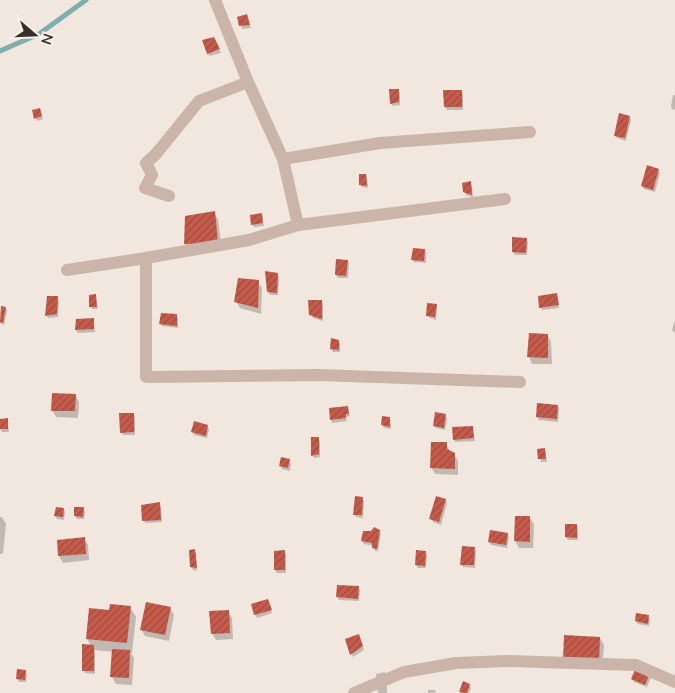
<svg xmlns="http://www.w3.org/2000/svg" width="675" height="693" viewBox="0 0 675 693" font-family="Mulish,sans-serif">
<style>
.shadow{fill:#0003}
.lines{fill:none;stroke-linecap:round;stroke-linejoin:round}
.stream{stroke:#7eafac;stroke-width:5}
.building{fill:url(#building-hatch)}
.minor{stroke:#cbb5aa;stroke-width:12}
</style>
<defs>
<pattern id="building-hatch" width="6" height="6" patternUnits="userSpaceOnUse" patternTransform="scale(1.25)"><rect width="6" height="6" fill="#c45b4b"/><path d="M-1 1l2-2M0 6l6-6M5 7l2-2" fill="none" stroke="#a04c3f"/></pattern>
</defs>
<rect width="100%" height="100%" fill="#f2e7de"/>
<path class="shadow" d="M239,18L248,19L251,28L242,29Z
M213,39L221,53L209,56L208,53Z
M398,90L400,93V105L393,106L391,104Z
M462,92L463,95V110H447L445,107Z
M673,95H675V110L672,109L671,106Z
M41,112L43,119L37,121L36,118Z
M629,117L631,120L626,141L617,138L615,135Z
M658,170L660,173L655,192L644,189L642,186Z
M366,175L367,178L368,188L362,187L360,184Z
M470,183L472,186L473,197L466,195L464,191Z
M214,213L218,219L222,250L189,251L185,244L186,217Z
M261,215L264,226L254,227L252,224Z
M526,239L528,242L527,255H515L513,252Z
M425,250L426,253V263L414,262L412,259Z
M348,261L349,264L348,278H338L336,275Z
M277,274L279,277L278,295H270L268,292Z
M258,282L262,288L261,314L240,308L236,301Z
M556,294L559,308L542,310L541,308Z
M95,296L98,309H92L91,306Z
M57,298L59,301L58,317L48,318L47,316Z
M322,301L323,304V321L313,318L311,314Z
M436,305L437,308L436,320L430,318L428,315Z
M2,308H6L7,311L4,325L0,323Z
M176,315L178,318V328L162,326L160,323Z
M93,319L95,332L78,333L76,330Z
M675,320V333L672,330Z
M547,335L551,342L552,364H532L529,357Z
M339,341L340,344V352H333L331,349Z
M75,395L79,402L78,418L56,417L52,410Z
M558,406L559,409L558,422L539,420L537,417Z
M347,408L350,416L346,417L347,421L332,423L331,420Z
M133,414L135,417V435H123L121,432Z
M446,416L447,419L445,430L436,428L434,425Z
M390,418L391,429L384,428L382,425Z
M0,420H7L9,432H2L0,429Z
M207,426L209,429L207,438L194,435L192,432Z
M472,427L475,441L455,442L454,439Z
M318,438L320,441V457L314,458L312,455Z
M446,444L450,452L454,454L458,461V475L435,474L431,467Z
M539,450H545L547,462H541Z
M289,460L291,464L290,471L282,469L280,466Z
M362,498L364,501L363,518L356,517L354,514Z
M446,500L447,503L441,525L433,522L431,519Z
M159,504L161,507L162,522L145,523L144,520Z
M64,509L65,512L64,520L57,519L55,516Z
M83,509L85,512L84,519H77L75,516Z
M0,517H2L6,524L3,554H0Z
M516,517L530,518L534,524L533,548H519L515,541Z
M576,525L578,528V540H568L566,537Z
M379,531L381,534L378,551H375L373,546L364,544L362,541Z
M507,534L509,537L507,548L491,545L489,542Z
M84,539L88,545L89,560L63,563L59,556Z
M474,548L476,551L475,568L463,567L461,564Z
M194,550L196,553L197,571L193,570L191,567Z
M285,552L286,555V573H277L275,570V553Z
M425,552L427,555L426,568H418L416,565Z
M358,587L360,590L359,601L339,600L337,597Z
M270,604L272,613L257,618L252,605Z
M130,607L136,617L132,653H131L134,658L132,685L116,684L112,677L114,652L95,650V674L85,673L83,670L91,646L87,639L90,609L110,611Z
M170,608L174,615L169,641L145,636L141,629Z
M228,611L232,618L233,639L216,640L212,633Z
M648,616L650,620L649,626L638,624L636,621Z
M360,638L364,650L353,657L346,639Z
M600,638L604,645L602,669L564,660Z
M25,671L27,674L26,682H19L18,679Z
M385,672L387,675V693H378L376,674Z
M651,677L647,687L634,682L632,679Z
M469,685L471,688L469,693H461Z
M428,690H435L436,693H428Z"/>
<g class="lines">
<path class="stream" d="M0,51L39,34L86,0"/>
</g>
<path class="building" d="M247,14L250,25L239,26L237,17Z
M214,37L220,49L207,54L202,40Z
M389,89H399V102L390,104Z
M443,90H462V107H444Z
M40,108L42,116L34,119L32,110Z
M619,113L630,116L625,138L614,136Z
M647,165L659,169L653,190L641,186Z
M359,174H366L367,186L359,185Z
M471,181L472,195L463,192L462,183Z
M215,211L218,243L184,244L185,216Z
M262,213L263,223L251,225L250,215Z
M512,237L527,238L526,253L512,252Z
M413,248L425,249L424,261L411,260Z
M336,259L348,260L346,276L335,275Z
M265,271L278,273L277,293L267,292Z
M238,278L259,280L258,308L234,302Z
M557,293L559,305L539,308L538,296Z
M96,294L97,307H89V295Z
M47,296H58L57,314L45,316Z
M308,300H322V319L309,315Z
M427,303L437,304L435,317L426,316Z
M1,306L6,307L3,323L0,322Z
M161,313L177,314V326L159,324Z
M94,318V329L75,330L76,319Z
M529,333L548,334V358L527,357Z
M331,338L339,340V350L330,349Z
M52,393L76,394L75,411H51Z
M537,403L558,405L557,419L536,417Z
M348,406L349,414H346V418L330,420L329,408Z
M435,412L446,414L444,428L433,426Z
M119,413H134V432L120,433Z
M382,416L390,417V427L381,425Z
M8,418V429H0V419Z
M194,421L208,425L206,436L191,432Z
M473,426L474,438L453,440L452,427Z
M311,437H319V454L311,456Z
M431,442H447V449L455,453V469L430,468Z
M545,448L546,459H538L537,449Z
M281,457L290,459L288,468L279,466Z
M355,496L363,497L362,515H353Z
M436,496L446,499L439,522L429,519Z
M160,502L161,520L142,521L141,505Z
M56,507L64,508L63,517L54,516Z
M74,507H84L83,517L74,516Z
M515,516H530V542L514,541Z
M565,524H577V538L565,537Z
M374,527L380,530L377,549L372,548V543L361,541L363,531H371Z
M490,530L508,533L506,545L488,542Z
M85,537L86,554L58,556L57,540Z
M462,546L475,547L474,565H460Z
M195,549L197,568L190,567L189,550Z
M285,550V570H274V551Z
M416,550L426,551L425,566L415,565Z
M337,585L359,586L358,599L336,597Z
M268,599L272,610L254,615L251,604Z
M146,602L171,607L165,635L140,630Z
M110,604L131,606L127,643L86,639L89,608L109,610Z
M229,610L230,633L211,634L209,611Z
M636,613L649,615L648,624L635,621Z
M359,634L363,646L350,655L345,639Z
M564,635L600,637L599,662L563,660Z
M82,644L94,645V671H82Z
M112,649L130,650L129,678L110,677Z
M636,667L650,673L645,685L631,679Z
M17,669L26,670L25,680L16,679Z
M463,681L470,684L467,693L459,692Z"/>
<g class="lines">
<path class="minor" d="M215,0L248,82
M283,159L380,143L530,132
M169,196L145,188L152,175L146,163L156,154L199,101L248,82L283,159L298,225
M146,258V377L318,375L520,382
M67,270L146,258L249,240L298,225L505,199
M354,693L404,672L456,663L507,661L636,665L675,682"/>
</g>
<g transform="translate(35 35) rotate(109)" stroke="#faf1eb" stroke-width="4" paint-order="stroke">
<path d="M0-4L9 19L0 12L-9 19Z" fill="#382d2a"/>
<text y="-8" font-size="14" font-weight="bold" text-anchor="middle" fill="#382d2a">N</text>
</g>
</svg>
